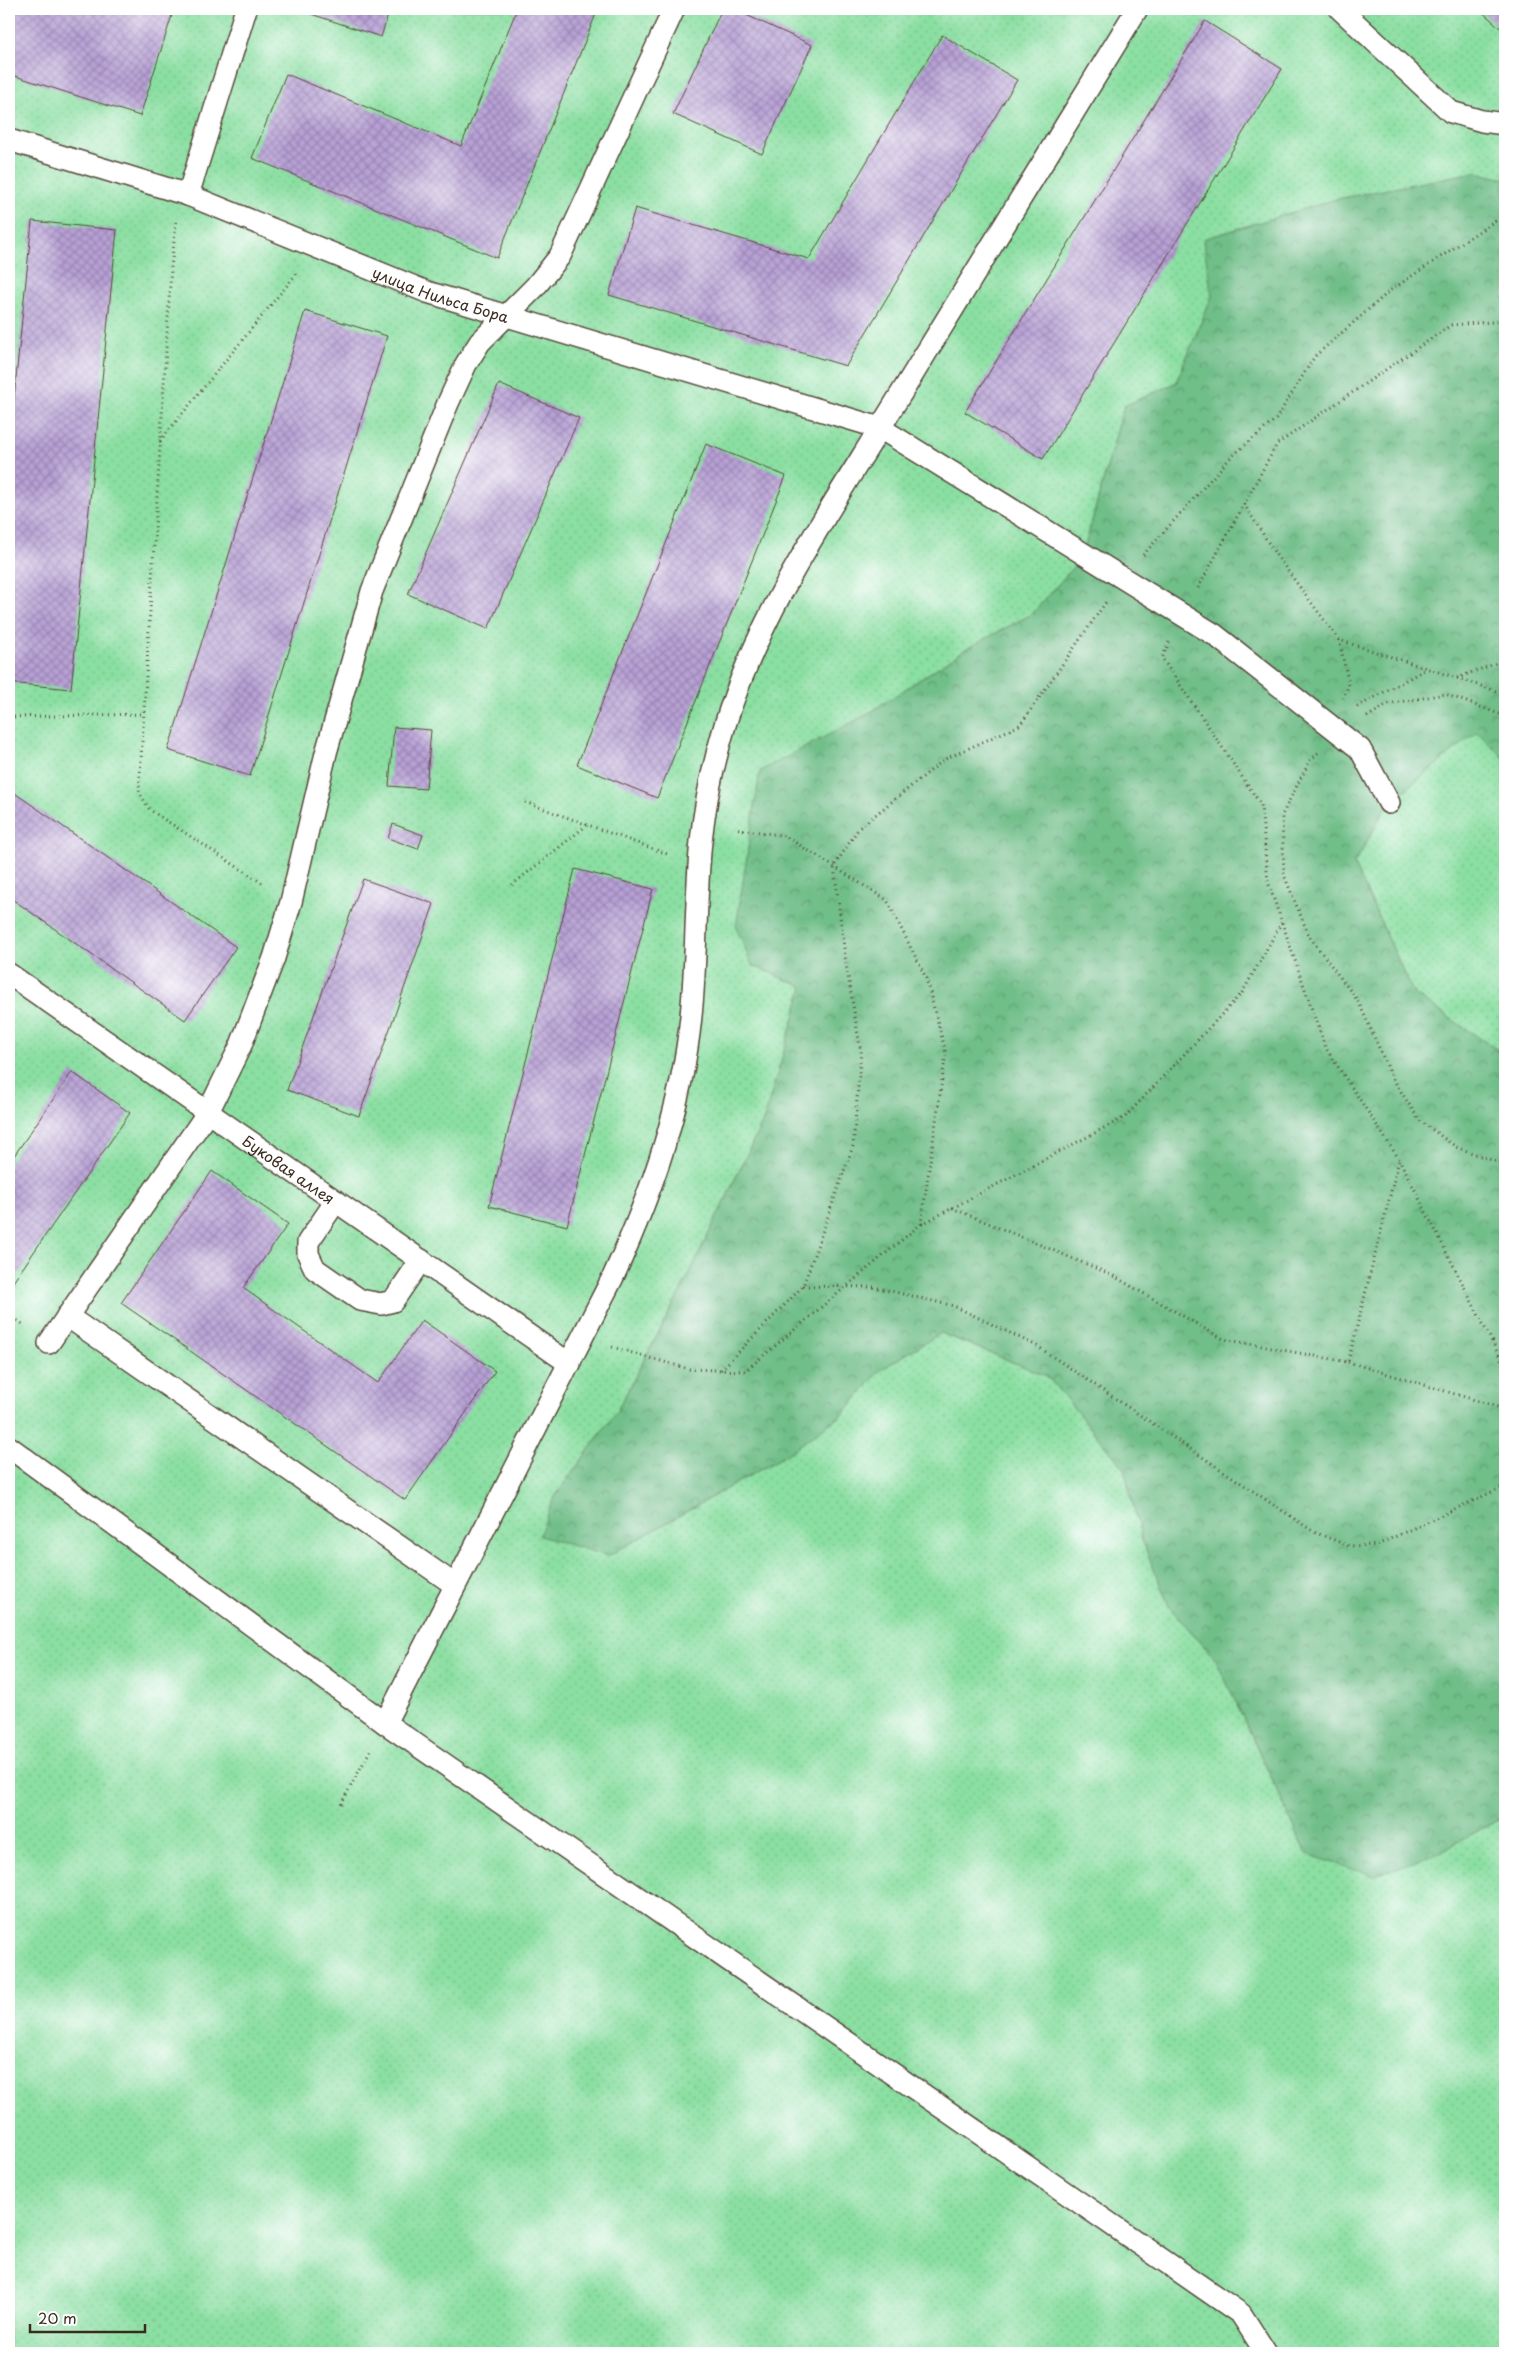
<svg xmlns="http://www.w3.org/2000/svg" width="1514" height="2362" viewBox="0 0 1514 2362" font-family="'Playpen Sans',sans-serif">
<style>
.grass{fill:url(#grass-dots);stroke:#628460}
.forest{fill:url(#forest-crowns);stroke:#557453}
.building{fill:url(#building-cross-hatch)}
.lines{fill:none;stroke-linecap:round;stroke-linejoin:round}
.service-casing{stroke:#564739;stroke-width:24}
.path{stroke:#564739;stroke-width:3;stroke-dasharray:1 4;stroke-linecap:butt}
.service{stroke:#fff;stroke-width:21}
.labels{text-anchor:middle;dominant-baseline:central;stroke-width:4;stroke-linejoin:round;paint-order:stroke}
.street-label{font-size:15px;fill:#3b2a1e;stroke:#fff}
</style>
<defs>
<pattern id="grass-dots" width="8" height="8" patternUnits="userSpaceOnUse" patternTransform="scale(1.25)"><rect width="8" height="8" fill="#8adfa2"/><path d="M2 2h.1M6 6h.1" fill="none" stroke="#78c08b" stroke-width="1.8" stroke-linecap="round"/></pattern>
<pattern id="forest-crowns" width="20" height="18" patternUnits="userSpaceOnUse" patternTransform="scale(1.25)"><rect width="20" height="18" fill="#6fbe88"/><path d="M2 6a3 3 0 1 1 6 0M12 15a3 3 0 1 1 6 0" fill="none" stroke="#5c9b6f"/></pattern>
<pattern id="building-cross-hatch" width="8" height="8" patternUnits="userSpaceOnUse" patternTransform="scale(1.25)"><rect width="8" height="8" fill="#b7a0d6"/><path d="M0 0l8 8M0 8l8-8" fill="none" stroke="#9683ad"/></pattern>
</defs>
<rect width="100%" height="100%" fill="#fff"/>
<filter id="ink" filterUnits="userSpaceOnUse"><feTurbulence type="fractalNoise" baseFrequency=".02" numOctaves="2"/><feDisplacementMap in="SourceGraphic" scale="10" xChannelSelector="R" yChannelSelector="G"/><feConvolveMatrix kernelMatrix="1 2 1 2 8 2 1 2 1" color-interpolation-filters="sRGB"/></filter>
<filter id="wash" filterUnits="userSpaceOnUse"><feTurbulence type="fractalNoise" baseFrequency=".0096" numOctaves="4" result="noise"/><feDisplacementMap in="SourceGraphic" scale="20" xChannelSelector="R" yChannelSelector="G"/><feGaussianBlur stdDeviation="1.12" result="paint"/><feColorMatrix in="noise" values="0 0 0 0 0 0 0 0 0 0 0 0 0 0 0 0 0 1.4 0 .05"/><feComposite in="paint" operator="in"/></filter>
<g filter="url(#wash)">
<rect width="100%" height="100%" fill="#f0ead2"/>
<path class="grass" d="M9,9H1505V179L1475,172L1337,199L1204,239L1212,296L1176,383L1124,406L1082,557L1032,614L966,649L866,715L752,965L803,987L764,1119L686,1281L617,1411L554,1498L608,1556L786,1455L844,1413L880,1370L941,1333L1047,1376L1124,1468L1142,1540L1169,1606L1216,1660L1307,1854H1436L1505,1816V2353H9Z
M1477,732L1505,759V1055L1414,994L1354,864L1389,803Z"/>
<path class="forest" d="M1475,172L1505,179V759L1477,732L1389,803L1354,864L1414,994L1505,1055V1816L1436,1854L1373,1876L1307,1854L1216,1660L1169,1606L1142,1540L1124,1468L1047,1376L941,1333L880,1370L844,1413L786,1455L608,1556L539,1536L554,1498L617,1411L686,1281L764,1119L803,987L752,965L736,927L760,771L866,715L966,649L1032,614L1082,557L1124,406L1176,383L1212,296L1203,239L1337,199Z"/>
<g id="blocks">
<path class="building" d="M9,9H174L140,116L9,74Z
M296,9H390L381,37Z
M517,9H598L497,258L252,158L286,74L461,146Z
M722,9H733L812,45L762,154L673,114Z
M1479,9H1505V33L1498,26Z
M1205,21L1282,69L1043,459L965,412Z
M942,35L1017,80L846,366L609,295L635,208L809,259Z
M32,221L117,230L71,689L9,683V447Z
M305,311L387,336L250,776L168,750Z
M499,384L579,418L488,629L408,594Z
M706,444L786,476L657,798L577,765Z
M394,727L431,730L426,789L389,786Z
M9,789L236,947L185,1020L9,897Z
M393,824L423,835L418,849L388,838Z
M575,869L653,889L567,1226L489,1206Z
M363,879L434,904L359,1116L287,1090Z
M72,1072L130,1113L9,1288V1163Z
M212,1171L288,1224L243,1288L378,1383L422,1320L495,1371L405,1500L121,1303Z"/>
</g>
</g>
<g filter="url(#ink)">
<use href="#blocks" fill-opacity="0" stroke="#564739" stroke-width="1"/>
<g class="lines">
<g class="service-casing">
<g id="service">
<path d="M1340,9L1451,112L1482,121L1505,124"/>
<path id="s1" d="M9,140L188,195L427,292L880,428L1215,635L1360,749L1389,803"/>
<path d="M188,195L246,9"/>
<path id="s2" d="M9,974L570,1364"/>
<path d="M336,1201L308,1242V1254L315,1269L360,1300L381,1304L393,1301L421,1260"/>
<path d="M67,1316L455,1585"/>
<path d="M49,1343L208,1112L241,1045L274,958L291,902L326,753L372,591L448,403L466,364L480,342L535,287L560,256L674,9"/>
<path d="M9,1447L385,1723L1241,2314L1266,2353"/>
<path d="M385,1723L613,1277C651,1194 682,1108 691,1016C697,958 695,900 701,841C705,802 714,762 725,725C760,611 830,510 891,410C973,276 1055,142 1137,9"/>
</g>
</g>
<path class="path" d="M176,222L171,268L139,792L150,810L265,885
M160,441L297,273
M1244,504L1276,555L1339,640L1457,678L1505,660
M1143,555L1231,457L1276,419L1315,356L1391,290L1505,214
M1198,588L1277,444L1451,325L1505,321
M1339,640L1349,685L1343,698
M1169,642L1162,658L1261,805L1268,882L1325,1047L1399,1159L1505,1367
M1457,678L1505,694
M1357,707L1426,669
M9,717L143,714
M1367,717L1388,704L1445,694L1505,716
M1318,753L1310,760L1282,815L1284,875L1309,936L1358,1001L1393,1079L1419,1120L1456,1147L1505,1165
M525,802L670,855
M512,885L587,825
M952,1208L1110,1274L1223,1339L1348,1362L1399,1160
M922,1224L1125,1117L1242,993L1282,922
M803,1286L874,1287L954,1306L1037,1346L1314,1532L1349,1546L1377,1545L1505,1486
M9,1315L24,1325
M612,1347L689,1369L745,1371L921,1224L946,1053L926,978L887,900L785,836L734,828
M1348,1362L1505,1409
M721,1370L803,1286L853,1146L861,1052L846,964L834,866L859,828L945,759L1020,725L1106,602
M341,1804L371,1749"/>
<use href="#service" class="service"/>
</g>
</g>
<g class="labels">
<g class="street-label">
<text stroke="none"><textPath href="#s1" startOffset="459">улица Нильса Бора</textPath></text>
<text stroke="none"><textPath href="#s2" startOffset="341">Буковая аллея</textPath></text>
</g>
</g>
<rect width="1514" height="2362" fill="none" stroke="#fff" stroke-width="30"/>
<path d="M30 2324v8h115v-8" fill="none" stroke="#3b2a1e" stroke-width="2.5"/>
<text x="38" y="2324" font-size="15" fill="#3b2a1e" stroke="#ffffff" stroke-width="4" paint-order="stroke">20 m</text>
</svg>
